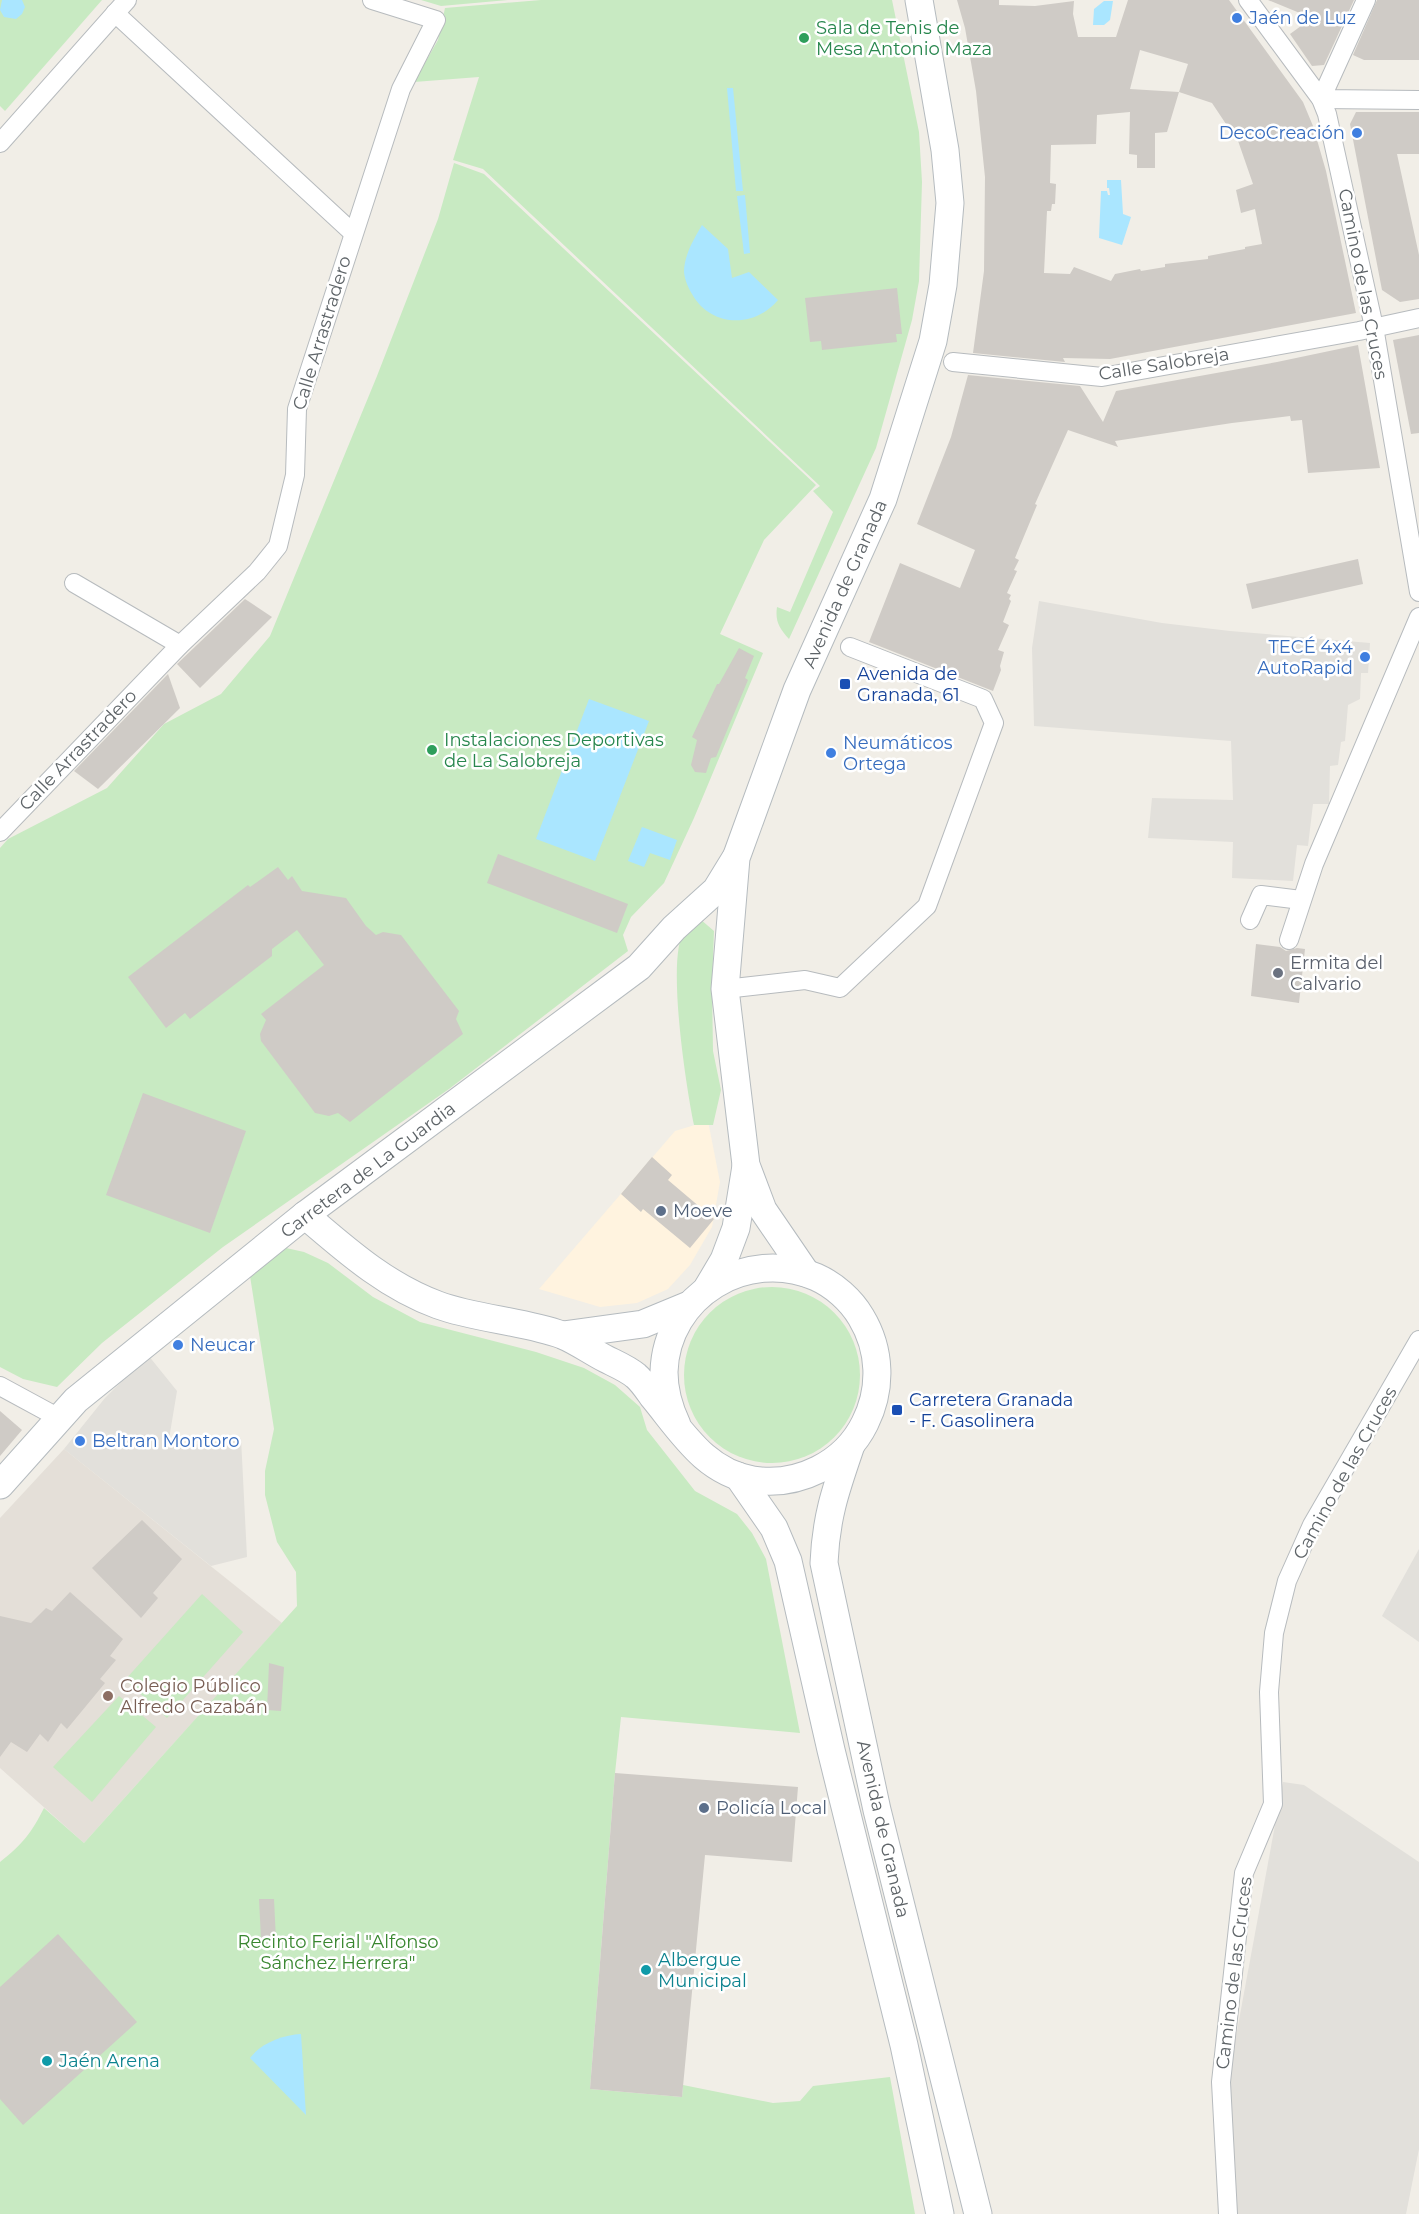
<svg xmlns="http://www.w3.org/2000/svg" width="1419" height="2214" font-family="Montserrat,sans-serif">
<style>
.commercial{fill:#fff3df}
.industrial{fill:#e2e0db}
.education{fill:#e4dfd8}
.green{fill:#c8eac2}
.water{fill:#aae6ff}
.building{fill:#cfcbc6;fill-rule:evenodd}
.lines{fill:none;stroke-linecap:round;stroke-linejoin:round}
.street-casing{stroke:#b7bbbe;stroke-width:20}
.secondary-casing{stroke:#b5bbbf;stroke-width:29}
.street{stroke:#fff;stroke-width:18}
.secondary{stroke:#fff;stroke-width:27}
.shop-dot{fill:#3f7fe0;stroke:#fff;stroke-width:2}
.leisure-dot{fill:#2e9e5b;stroke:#fff;stroke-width:2}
.transit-dot{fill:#1a4fb4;stroke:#fff;stroke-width:2}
.worship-dot{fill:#6b7280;stroke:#fff;stroke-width:2}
.service-dot{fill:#5c6f8a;stroke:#fff;stroke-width:2}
.education-dot{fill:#8d6e63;stroke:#fff;stroke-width:2}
.culture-dot{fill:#0f9aa8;stroke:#fff;stroke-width:2}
.labels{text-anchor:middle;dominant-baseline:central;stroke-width:5;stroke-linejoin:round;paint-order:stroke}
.shop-label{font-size:18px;fill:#366cbe;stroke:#fff;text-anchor:start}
.leisure-label{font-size:18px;fill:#27864d;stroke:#fff;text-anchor:start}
.street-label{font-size:18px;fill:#5e6468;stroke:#fff}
.transit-label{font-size:18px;fill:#164399;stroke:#fff;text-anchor:start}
.worship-label{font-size:18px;fill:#5b616d;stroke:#fff;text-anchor:start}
.service-label{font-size:18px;fill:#4e5e75;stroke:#fff;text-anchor:start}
.education-label{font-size:18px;fill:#785e54;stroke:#fff;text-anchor:start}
.park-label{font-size:18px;fill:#38862f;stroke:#fff}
.culture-label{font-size:18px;fill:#0d838f;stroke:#fff;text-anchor:start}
</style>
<rect width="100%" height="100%" fill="#f1eee7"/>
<!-- commercial -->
<path class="commercial" d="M 708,1121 L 720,1182 L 712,1227 L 690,1265 L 668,1289 L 637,1303 L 600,1307 L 539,1289 L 675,1131 Z"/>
<!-- industrial -->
<g class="industrial">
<path d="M 1039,601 L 1162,623 L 1230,631 L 1370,643 L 1368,673 L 1361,673 L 1360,699 L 1348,705 L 1345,741 L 1341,742 L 1338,765 L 1330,766 L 1329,804 L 1313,804 L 1308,846 L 1297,845 L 1293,881 L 1232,878 L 1233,842 L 1148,838 L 1152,798 L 1233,800 L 1231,741 L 1034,726 L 1032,648 Z"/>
<path d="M 148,1355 L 177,1391 L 169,1439 L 186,1446 L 241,1438 L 247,1557 L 211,1566 L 64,1449 L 105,1398 Z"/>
<path d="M 1419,1549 L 1419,1642 L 1382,1616 Z"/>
<path d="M 1283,1782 L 1304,1785 L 1419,1862 L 1419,2149 L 1406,2214 L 1237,2214 L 1227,2085 Z"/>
</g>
<!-- education -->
<path class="education" d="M 64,1449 L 282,1623 L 84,1843 L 0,1768 L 0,1518 Z"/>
<!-- green -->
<g class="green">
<path d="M 0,0 L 102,0 L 5,111 L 0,106 Z"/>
<path d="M 421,0 L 508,0 L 441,6 Z"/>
<path d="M 541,0 L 892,0 L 919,132 L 922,182 L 919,281 L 912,320 L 876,448 L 789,639 C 779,628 775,621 777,607 L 790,612 L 833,512 L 813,491 L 820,486 L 483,169 L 453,160 L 479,77 L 414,82 L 438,40 L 445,8 Z"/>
<path d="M 454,163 L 484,174 L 816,485 L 764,540 L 720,634 L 763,653 L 694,818 L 664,883 L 631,917 L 623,935 L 628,951 L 449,1089 L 223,1247 L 102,1343 L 57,1387 L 23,1379 L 0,1367 L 0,848 L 8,839 L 107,788 L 164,724 L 221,694 L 270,636 L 377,376 L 438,219 Z"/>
<path d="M 700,919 L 714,931 L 712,987 L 713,1051 L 721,1090 L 713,1125 L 694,1125 C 687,1092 665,954 685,930 C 689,926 696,922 700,919 Z"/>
<path d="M 286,1248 L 304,1252 L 328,1263 L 373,1297 L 420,1322 L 536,1352 L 584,1368 L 615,1385 L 640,1407 L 647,1430 L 695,1491 L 737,1514 L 752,1533 L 766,1559 L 800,1733 L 621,1717 L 615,1773 L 590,2089 L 682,2097 L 683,2085 L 773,2103 L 800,2101 L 813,2086 L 890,2077 L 915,2214 L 0,2214 L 0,1862 C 22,1845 32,1832 44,1808 L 84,1843 L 297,1606 L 296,1572 L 277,1542 L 265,1495 L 265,1471 L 274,1429 L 250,1276 Z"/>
<circle cx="772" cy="1375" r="88"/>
<path d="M 202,1594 L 243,1632 L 167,1718 L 125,1680 Z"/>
<path d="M 119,1696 L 156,1727 L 92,1802 L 53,1767 Z"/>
</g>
<!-- water -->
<g class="water">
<path d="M 2,0 L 22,0 L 25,7 L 22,14 L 16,19 L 4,17 L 0,10 Z"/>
<path d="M 1104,1 L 1113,1 L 1110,20 L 1104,25 L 1093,25 L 1094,9 Z"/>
<path d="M 727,88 L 733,88 L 743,191 L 736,191 Z"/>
<path d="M 1107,180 L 1121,180 L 1123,214 L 1131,217 L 1122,245 L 1099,238 L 1101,191 L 1107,191 L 1108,195 L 1110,195 L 1109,188 L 1107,188 Z"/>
<path d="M 745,195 L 750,253 L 744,254 L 737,196 Z"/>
<path d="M 702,225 L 728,249 L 732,278 L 749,272 L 778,300 C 755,328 711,328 692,294 C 688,287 685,281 684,272 C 684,255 694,239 702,225 Z"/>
<path d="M 589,699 L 649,721 L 595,861 L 536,839 Z"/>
<path d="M 642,827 L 677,840 L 670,860 L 650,853 L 644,867 L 628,861 Z"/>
<path d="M 301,2034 L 306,2115 L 250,2058 C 261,2043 283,2035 301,2034 Z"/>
</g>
<!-- building -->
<g class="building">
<path d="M 957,0 L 999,0 L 999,5 L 1035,6 L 1074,1 L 1073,14 L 1078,37 L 1116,37 L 1128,0 L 1229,0 L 1303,102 L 1313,126 L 1326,171 L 1356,313 L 1110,359 L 1063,358 L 1065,362 L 973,353 L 984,271 L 985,177 L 976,91 L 965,28 ZM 1140,50 L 1188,64 L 1179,92 L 1212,103 L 1234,136 L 1236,135 L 1253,184 L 1236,190 L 1241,213 L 1255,209 L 1262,244 L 1245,247 L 1245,249 L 1208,256 L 1208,259 L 1165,264 L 1165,267 L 1141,271 L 1140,269 L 1115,274 L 1111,281 L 1074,267 L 1070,274 L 1044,273 L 1047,211 L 1051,211 L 1052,204 L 1055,204 L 1056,184 L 1050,183 L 1051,145 L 1096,144 L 1097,115 L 1130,112 L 1129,154 L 1137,155 L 1137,168 L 1155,168 L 1155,133 L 1167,132 L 1179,92 L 1130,89 Z"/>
<path d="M 1268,0 L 1354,0 L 1324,65 L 1312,66 L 1290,34 L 1312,18 Z"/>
<path d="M 1377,0 L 1419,0 L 1419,60 L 1364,60 L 1353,55 Z"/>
<path d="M 1356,112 L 1419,112 L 1419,154 L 1397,154 L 1419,255 L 1419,299 L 1400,302 L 1382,290 L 1350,124 Z"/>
<path d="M 897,288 L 902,334 L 896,334 L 897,342 L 822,350 L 821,341 L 810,342 L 805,298 Z"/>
<path d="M 1419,335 L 1419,433 L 1411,434 L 1393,340 Z"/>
<path d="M 1358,345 L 1380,468 L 1308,473 L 1302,420 L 1291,421 L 1290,416 L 1232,423 L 1115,441 L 1118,447 L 1068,430 L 1035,504 L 1037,505 L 1015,558 L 1019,560 L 1014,570 L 1017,571 L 1007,593 L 1011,595 L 1009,599 L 1011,601 L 1003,622 L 1009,625 L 998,650 L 1004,652 L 1000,666 L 1001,670 L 993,691 L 869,642 L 900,563 L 960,588 L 975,550 L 917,524 L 951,437 L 968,375 L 1080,386 L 1103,422 L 1116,391 L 1277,362 Z"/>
<path d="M 1358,559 L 1363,584 L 1252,609 L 1246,584 Z"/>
<path d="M 245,599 L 272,617 L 200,688 L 177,664 Z"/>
<path d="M 739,648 L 754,656 L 745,678 L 748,680 L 716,757 L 711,758 L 706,773 L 695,772 L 691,765 L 697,740 L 692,737 L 717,684 L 719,684 Z"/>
<path d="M 168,674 L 180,708 L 98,789 L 74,771 Z"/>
<path d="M 498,854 L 628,904 L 617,933 L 487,883 Z"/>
<path d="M 278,867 L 288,880 L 292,876 L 302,891 L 346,898 L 366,926 L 376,935 L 383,932 L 401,935 L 459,1011 L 456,1019 L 463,1034 L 350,1122 L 338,1113 L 329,1116 L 315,1113 L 261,1041 L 260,1034 L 266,1020 L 261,1014 L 324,965 L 297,930 L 272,949 L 272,956 L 190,1019 L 185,1013 L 166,1028 L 128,977 L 248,885 L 250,887 Z"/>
<path d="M 1256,944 L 1280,947 L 1286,951 L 1297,948 L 1305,949 L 1299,1003 L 1251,996 Z"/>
<path d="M 143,1093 L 246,1131 L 210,1233 L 106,1195 Z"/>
<path d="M 652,1157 L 672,1175 L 668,1180 L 714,1219 L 690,1248 L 643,1209 L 641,1212 L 621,1194 Z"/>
<path d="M 0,1411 L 22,1430 L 0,1456 Z"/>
<path d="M 142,1520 L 182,1559 L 153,1593 L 158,1598 L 141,1618 L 92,1568 Z"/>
<path d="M 70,1592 L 123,1639 L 110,1656 L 116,1660 L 100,1679 L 105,1683 L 67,1729 L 61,1723 L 48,1742 L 40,1734 L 27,1752 L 11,1742 L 0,1757 L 0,1616 L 31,1623 L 46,1608 L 52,1611 Z"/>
<path d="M 269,1663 L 284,1667 L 281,1711 L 267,1710 Z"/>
<path d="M 615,1773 L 798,1787 L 792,1862 L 705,1855 L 682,2097 L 590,2089 Z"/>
<path d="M 259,1899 L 274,1899 L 276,1940 L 261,1939 Z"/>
<path d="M 58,1934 L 137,2022 L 23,2125 L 0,2099 L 0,1987 Z"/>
</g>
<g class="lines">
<!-- street casing -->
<g class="street-casing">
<g id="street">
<path d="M 1248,0 L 1321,99 L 1327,114 L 1374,327 L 1419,592"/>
<path d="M 1366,0 L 1321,99 L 1419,100"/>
<path d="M 115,13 L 353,233"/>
<path d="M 0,143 L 127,0"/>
<path d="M 953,362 L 1102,377 L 1359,331 L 1419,318"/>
<path d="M 74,583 L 180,645"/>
<path d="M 0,832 L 180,645 L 257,572 L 278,546 L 295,475 L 297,409 L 401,89 L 436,20 L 372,0"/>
<path d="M 1250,920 L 1261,895 L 1301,900"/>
<path d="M 1289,940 L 1314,864 L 1419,617"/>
<path d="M 725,989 L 805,980 L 840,988 L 927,906 L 994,723 L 983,699 L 850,647"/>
<path d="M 0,1386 L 59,1418"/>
<path d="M 1228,2214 L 1221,2082 L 1244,1873 L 1273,1804 L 1269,1692 L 1274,1633 L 1287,1581 L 1312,1525 L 1419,1340"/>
</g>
</g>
<!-- secondary casing -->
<g class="secondary-casing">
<g id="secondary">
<path d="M 305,1215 C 346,1250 386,1286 438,1305 C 476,1319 524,1321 562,1335 C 577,1341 592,1352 606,1359 C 616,1364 628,1369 636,1376 C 642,1381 648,1390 653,1397 C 682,1432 705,1472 753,1480 C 798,1487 845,1464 865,1423 C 882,1389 881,1350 861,1317 C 851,1300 834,1285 816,1277 C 747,1247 666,1295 664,1372 C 664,1391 669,1408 677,1425"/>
<path d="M 806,1273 L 763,1210 L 746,1165 L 725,989 L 736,858 L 797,690 L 883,499 L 933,341 L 943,285 L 950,203 L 945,150 L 919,0"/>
<path d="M 708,1287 L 724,1260 L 736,1228 L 746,1166"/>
<path d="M 563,1335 L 643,1324 L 689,1305"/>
<path d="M 851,1445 C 836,1489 826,1516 824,1563 L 877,1810 L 978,2214"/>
<path d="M 738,1476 L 774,1528 L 788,1561 L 831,1750 L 904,2045 L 940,2214"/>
<path d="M 0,1485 L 76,1400 L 305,1215 L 639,967 L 674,928 L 716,890 L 735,859"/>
</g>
</g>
<!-- street -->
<use href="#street" class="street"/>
<!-- secondary -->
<use href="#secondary" class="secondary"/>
</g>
<!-- markers -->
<g class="shop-dot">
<circle cx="1237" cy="18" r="6"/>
<circle cx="1357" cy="133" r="6"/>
<circle cx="1365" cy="657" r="6"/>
<circle cx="831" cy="753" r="6"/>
<circle cx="178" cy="1345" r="6"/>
<circle cx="80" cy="1441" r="6"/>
</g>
<g class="leisure-dot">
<circle cx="804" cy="38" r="6"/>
<circle cx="432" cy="750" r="6"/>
</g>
<g class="transit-dot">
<rect x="839" y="678" width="12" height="12" rx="3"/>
<rect x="891" y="1404" width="12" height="12" rx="3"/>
</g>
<circle class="worship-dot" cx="1278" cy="973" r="6"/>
<g class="service-dot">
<circle cx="661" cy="1211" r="6"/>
<circle cx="704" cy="1808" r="6"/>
</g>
<circle class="education-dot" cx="108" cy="1696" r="6"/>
<g class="culture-dot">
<circle cx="646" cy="1970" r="6"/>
<circle cx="47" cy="2061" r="6"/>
</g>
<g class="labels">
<!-- shop labels -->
<g class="shop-label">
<text x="1249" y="18">Jaén de Luz</text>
<text x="1345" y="133" text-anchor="end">DecoCreación</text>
<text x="1353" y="647" text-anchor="end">TECÉ 4x4<tspan x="1353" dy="21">AutoRapid</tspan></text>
<text x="843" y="743">Neumáticos<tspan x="843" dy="21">Ortega</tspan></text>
<text x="190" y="1345">Neucar</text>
<text x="92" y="1441">Beltran Montoro</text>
</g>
<!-- leisure labels -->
<g class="leisure-label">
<text x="816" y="28">Sala de Tenis de<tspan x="816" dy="21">Mesa Antonio Maza</tspan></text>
<text x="444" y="740">Instalaciones Deportivas<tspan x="444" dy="21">de La Salobreja</tspan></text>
</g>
<!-- street labels -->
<g class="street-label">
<text transform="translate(1363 284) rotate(79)">Camino de las Cruces</text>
<text transform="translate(322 333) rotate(-73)">Calle Arrastradero</text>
<text transform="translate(1164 364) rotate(-9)">Calle Salobreja</text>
<text transform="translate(845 584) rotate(-66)">Avenida de Granada</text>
<text transform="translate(78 750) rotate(-46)">Calle Arrastradero</text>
<text transform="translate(368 1170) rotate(-37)">Carretera de La Guardia</text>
<text transform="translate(1345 1473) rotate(-61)">Camino de las Cruces</text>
<text transform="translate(883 1829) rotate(77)">Avenida de Granada</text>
<text transform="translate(1234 1973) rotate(-83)">Camino de las Cruces</text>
</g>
<!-- transit labels -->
<g class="transit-label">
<text x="857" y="674">Avenida de<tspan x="857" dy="21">Granada, 61</tspan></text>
<text x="909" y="1400">Carretera Granada<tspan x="909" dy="21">- F. Gasolinera</tspan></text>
</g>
<!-- worship labels -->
<g class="worship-label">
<text x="1290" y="963">Ermita del<tspan x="1290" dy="21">Calvario</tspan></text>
</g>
<!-- service labels -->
<g class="service-label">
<text x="673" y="1211">Moeve</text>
<text x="716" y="1808">Policía Local</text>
</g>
<!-- education labels -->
<g class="education-label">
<text x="120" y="1686">Colegio Público<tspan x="120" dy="21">Alfredo Cazabán</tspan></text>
</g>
<!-- park labels -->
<g class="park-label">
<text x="338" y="1942">Recinto Ferial "Alfonso<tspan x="338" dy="21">Sánchez Herrera"</tspan></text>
</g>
<!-- culture labels -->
<g class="culture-label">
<text x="658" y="1960">Albergue<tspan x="658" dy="21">Municipal</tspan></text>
<text x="59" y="2061">Jaén Arena</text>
</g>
</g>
</svg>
